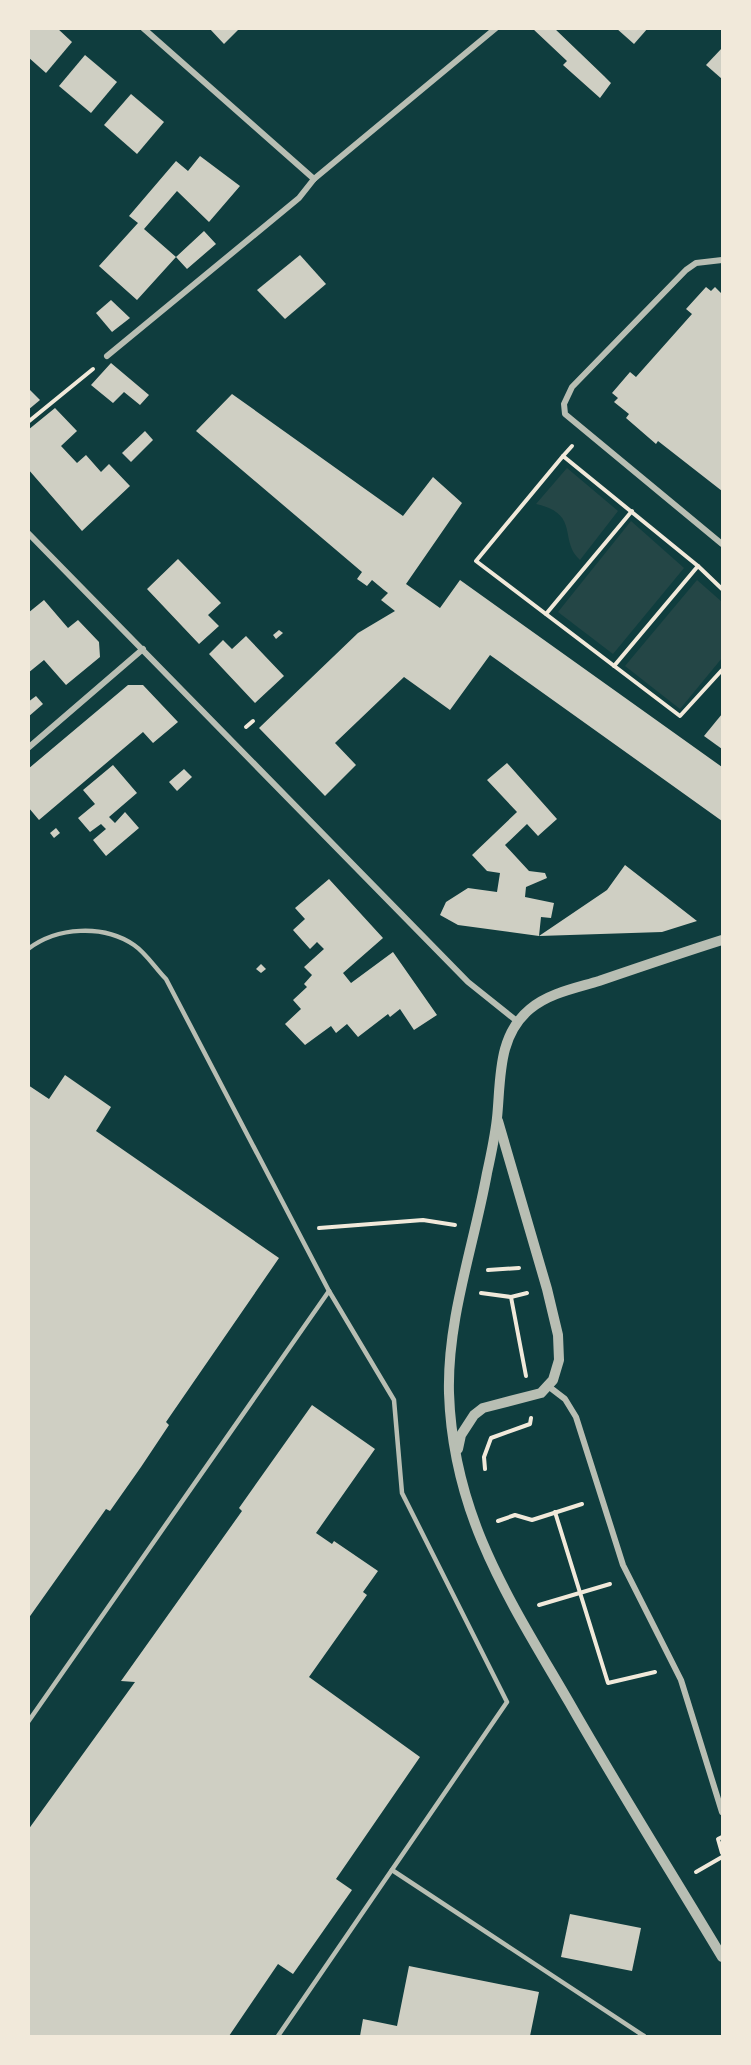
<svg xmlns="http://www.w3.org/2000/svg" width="751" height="2065" font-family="Montserrat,sans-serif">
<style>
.green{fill:#244646}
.building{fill:#cfcfc3}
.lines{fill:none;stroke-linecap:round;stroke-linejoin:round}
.path{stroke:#f1e9da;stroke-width:4}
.service{stroke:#b8beb3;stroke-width:4.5}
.minor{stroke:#b8beb3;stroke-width:6}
.tertiary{stroke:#b8beb3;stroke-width:10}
</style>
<rect width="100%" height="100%" fill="#0f3d3e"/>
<!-- green -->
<g class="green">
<path d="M 567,468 L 618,511 L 580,560 C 558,540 581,514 536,504 Z"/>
<path d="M 631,521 L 684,568 L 613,654 L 558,612 Z"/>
<path d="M 697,580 L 722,602 L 722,658 L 680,709 L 625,666 Z"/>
</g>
<!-- building -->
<g class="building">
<path d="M 28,28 L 57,28 L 72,42 L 46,73 L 28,57 Z"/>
<path d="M 209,28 L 240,28 L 224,44 Z"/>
<path d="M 532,28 L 554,28 L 604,76 L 611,83 L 600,98 L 563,65 L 567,61 Z"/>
<path d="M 616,28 L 648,28 L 634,44 Z"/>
<path d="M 722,48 L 722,79 L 706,65 Z"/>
<path d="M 85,55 L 117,82 L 91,113 L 59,86 Z"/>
<path d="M 131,94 L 164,122 L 137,154 L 104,125 Z"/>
<path d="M 200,156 L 240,186 L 209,222 L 177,191 L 144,229 L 176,257 L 204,231 L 216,244 L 187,269 L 176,257 L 137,300 L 99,266 L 138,223 L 129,216 L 176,161 L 188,171 Z"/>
<path d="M 300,255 L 326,284 L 285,319 L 257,290 Z"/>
<path d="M 706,287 L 711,291 L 715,287 L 722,294 L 722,491 L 658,441 L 656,444 L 626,418 L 629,414 L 614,402 L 618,398 L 612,393 L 630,372 L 636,377 L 692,314 L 686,309 Z"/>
<path d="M 111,300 L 130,318 L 112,332 L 96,313 Z"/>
<path d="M 111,363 L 149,395 L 140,405 L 124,392 L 113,403 L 91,385 Z"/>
<path d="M 28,388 L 40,400 L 28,410 Z"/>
<path d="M 232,394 L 403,516 L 433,477 L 462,503 L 406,584 L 440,608 L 460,580 L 722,767 L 722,821 L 490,655 L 450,710 L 404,677 L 335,743 L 356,765 L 325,796 L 259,728 L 358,633 L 395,611 L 381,600 L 388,593 L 384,590 L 372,580 L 367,586 L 357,579 L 362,572 L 196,431 Z"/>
<path d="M 55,408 L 77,431 L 61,446 L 77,463 L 86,455 L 101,472 L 109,464 L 130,486 L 82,531 L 28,469 L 28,430 Z"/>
<path d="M 145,431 L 153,440 L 131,462 L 122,453 Z"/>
<path d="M 178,559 L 221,603 L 208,615 L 219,626 L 199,644 L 147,589 Z"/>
<path d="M 44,600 L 68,628 L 78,620 L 99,642 L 100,657 L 66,685 L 44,660 L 28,673 L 28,613 Z"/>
<path d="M 279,630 L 283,633 L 276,639 L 273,635 Z"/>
<path d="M 246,636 L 284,676 L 255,703 L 209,654 L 223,640 L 232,649 Z"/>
<path d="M 128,685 L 143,685 L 178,722 L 153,743 L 143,732 L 39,820 L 28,807 L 28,769 Z"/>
<path d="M 36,696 L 43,704 L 28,717 L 28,702 Z"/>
<path d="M 722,714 L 722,749 L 704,736 Z"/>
<path d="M 507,763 L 557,819 L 538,836 L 527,824 L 505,845 L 529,871 L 545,873 L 547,878 L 526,887 L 525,897 L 554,903 L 551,918 L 541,917 L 539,936 L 458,925 L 440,915 L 446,902 L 468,888 L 497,892 L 500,873 L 487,871 L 472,855 L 517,812 L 487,780 Z"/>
<path d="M 113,765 L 137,793 L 109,817 L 115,823 L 125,812 L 139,828 L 106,856 L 93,840 L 106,829 L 101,824 L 90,832 L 78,818 L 95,804 L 83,790 Z"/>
<path d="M 184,769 L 192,777 L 177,791 L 169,782 Z"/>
<path d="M 56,828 L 60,833 L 54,838 L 50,833 Z"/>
<path d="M 625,865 L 697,921 L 662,932 L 539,936 L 607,890 Z"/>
<path d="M 329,879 L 383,938 L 343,973 L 351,983 L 393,952 L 437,1015 L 414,1030 L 400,1009 L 390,1017 L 388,1014 L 358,1037 L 347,1024 L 336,1033 L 331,1026 L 305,1045 L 285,1024 L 301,1009 L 293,1000 L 307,987 L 304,984 L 312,975 L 304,967 L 324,949 L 317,942 L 310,949 L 293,930 L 305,919 L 295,908 Z"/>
<path d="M 261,964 L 266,969 L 261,973 L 256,969 Z"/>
<path d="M 65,1075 L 111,1107 L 96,1131 L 279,1258 L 166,1422 L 169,1425 L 141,1467 L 110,1511 L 106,1509 L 28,1619 L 28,1085 L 49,1099 Z"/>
<path d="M 312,1405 L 375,1449 L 316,1533 L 332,1544 L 334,1541 L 378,1571 L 363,1592 L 367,1595 L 309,1677 L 420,1757 L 336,1879 L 352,1890 L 293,1974 L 278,1964 L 229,2036 L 28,2036 L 28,1830 L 135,1682 L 121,1681 L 242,1511 L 239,1508 Z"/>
<path d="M 570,1914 L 641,1928 L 632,1971 L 561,1957 Z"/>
<path d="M 409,1966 L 539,1992 L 530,2036 L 360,2036 L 363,2019 L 397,2026 Z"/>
</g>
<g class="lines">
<!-- path -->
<g class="path">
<path d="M 28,422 L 93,369"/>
<path d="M 563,456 L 572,446"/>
<path d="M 722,589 L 698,566 L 563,456 L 476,561 L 680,716 L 722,670"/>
<path d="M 546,614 L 632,511"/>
<path d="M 614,666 L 698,566"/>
<path d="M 246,727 L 253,721"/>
<path d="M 319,1228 L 423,1220 L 455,1225"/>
<path d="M 488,1270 L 519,1268"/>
<path d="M 481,1293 L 511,1297 L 527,1293"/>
<path d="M 511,1297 L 526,1376"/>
<path d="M 485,1469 L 484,1457 L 491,1438 L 530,1424 L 531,1418"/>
<path d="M 555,1512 L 608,1683 L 655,1672"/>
<path d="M 498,1521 L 515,1515 L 532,1520 L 582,1504"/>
<path d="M 539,1605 L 610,1584"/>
<path d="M 722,1837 L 718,1839 L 722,1853"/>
<path d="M 696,1872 L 722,1857"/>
</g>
<!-- service -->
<g class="service">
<path d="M 28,949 C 57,927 103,924 134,945 C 146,953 156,969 166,979 L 329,1291 L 394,1400 L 402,1493 L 507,1702 L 278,2036"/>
<path d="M 28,1722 L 329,1291"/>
<path d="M 392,1870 L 644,2036"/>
</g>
<!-- minor -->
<g class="minor">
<path d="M 143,28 L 314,179"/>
<path d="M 722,260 L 696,263 L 686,270 L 572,387 L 564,404 L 565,414 L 722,544"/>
<path d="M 107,356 L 299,198 L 314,179 L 496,28"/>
<path d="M 28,533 L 468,982 L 518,1022"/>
<path d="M 28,748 L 143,649"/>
<path d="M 548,1386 L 565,1399 L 576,1417 L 623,1565 L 681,1680 L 722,1812"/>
</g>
<!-- tertiary -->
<g class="tertiary">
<path d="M 722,940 C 681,953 640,967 599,981 C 576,988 549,993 530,1009 C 497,1036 501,1080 497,1118 C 495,1136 491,1155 487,1173 C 474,1245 447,1319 449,1393 C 453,1516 509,1599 569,1702 C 618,1788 671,1872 722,1957"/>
<path d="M 458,1449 L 461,1435 L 474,1415 L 483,1408 L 541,1393 L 553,1380 L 559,1360 L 558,1335 L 547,1289 L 498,1121"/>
</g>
</g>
<!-- border -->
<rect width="751" height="2065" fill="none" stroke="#f1e9da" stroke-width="60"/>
</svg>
